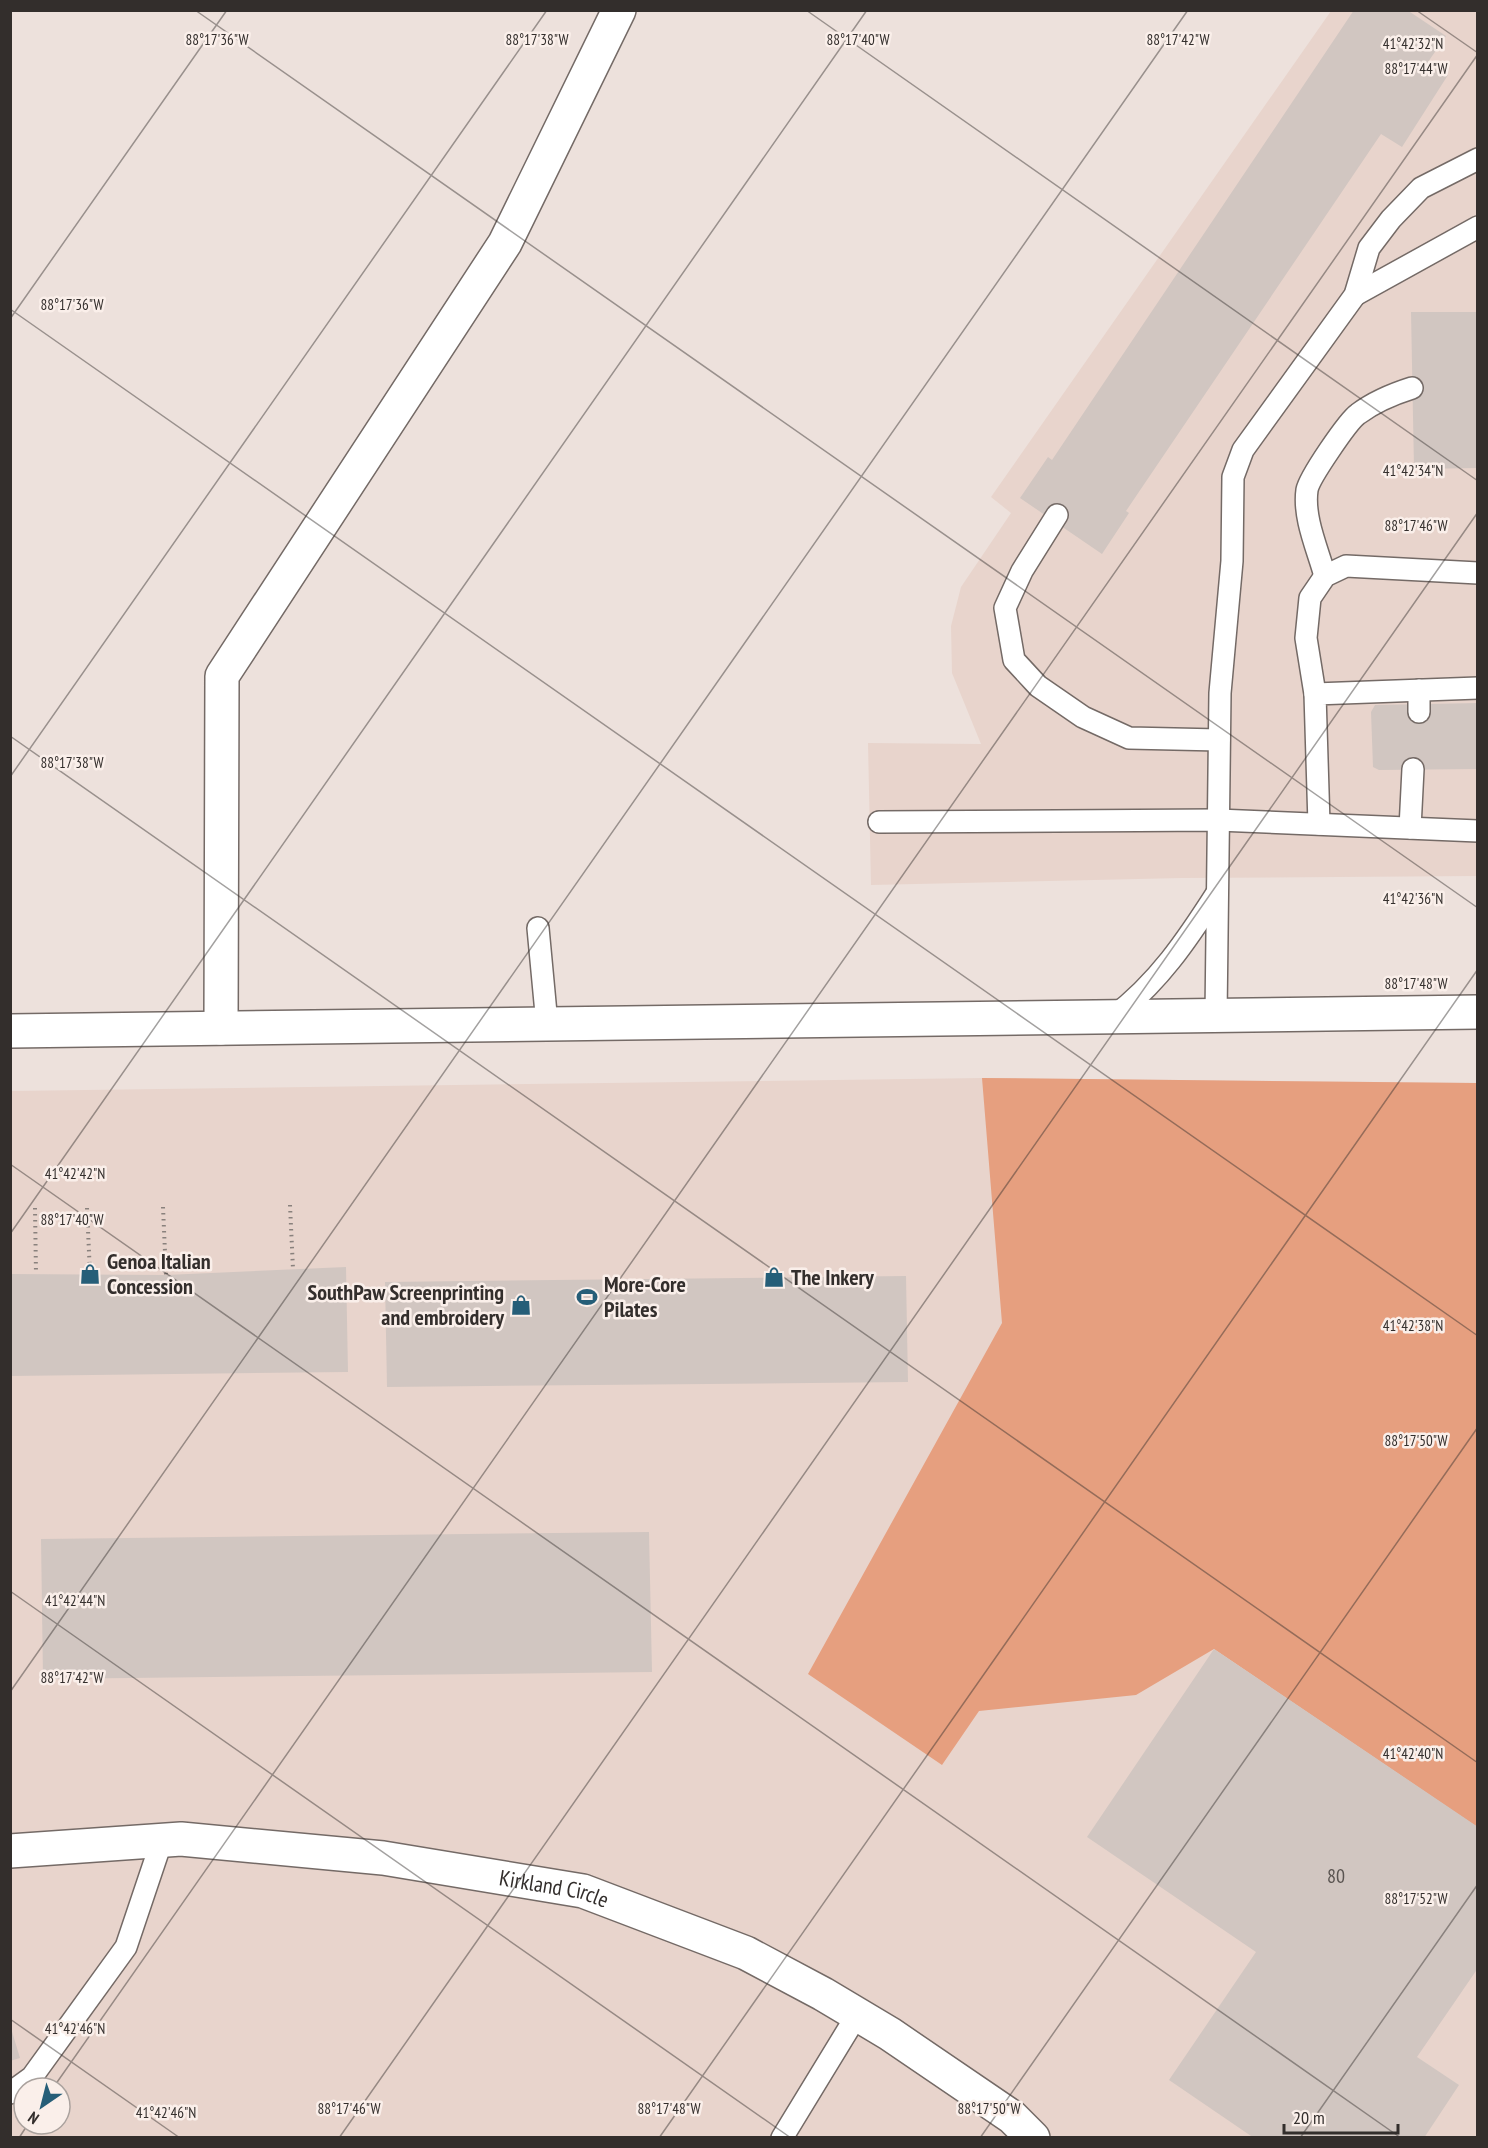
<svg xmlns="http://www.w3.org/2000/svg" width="1488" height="2148" font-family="'PT Sans Narrow',sans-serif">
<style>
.built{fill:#e8d4cc;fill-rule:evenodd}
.green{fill:#e69f7f}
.building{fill:#d1c6c1}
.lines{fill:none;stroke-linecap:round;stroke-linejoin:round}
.service-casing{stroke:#746a66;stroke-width:24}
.minor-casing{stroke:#746a66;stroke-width:36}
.primary-casing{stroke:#746a66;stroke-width:36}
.path{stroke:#89817d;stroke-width:4;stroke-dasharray:1.5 4.5;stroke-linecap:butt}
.service{stroke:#fff;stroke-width:21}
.minor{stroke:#fff;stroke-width:33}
.primary{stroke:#fff;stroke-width:33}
.ticks{fill:none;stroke:#332e2c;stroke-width:1.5;stroke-opacity:0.45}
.labels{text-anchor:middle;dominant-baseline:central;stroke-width:5;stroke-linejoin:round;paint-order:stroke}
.number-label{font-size:20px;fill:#5a5451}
.poi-label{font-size:22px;font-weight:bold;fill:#332e2c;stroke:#faefea;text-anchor:start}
.street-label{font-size:22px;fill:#332e2c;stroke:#faefea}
.ticks-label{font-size:15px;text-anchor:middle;fill:#332e2c;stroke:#faefea;stroke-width:5;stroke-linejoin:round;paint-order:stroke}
</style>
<rect width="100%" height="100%" fill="#ede1dc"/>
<!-- built -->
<g class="built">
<path d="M 1331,11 L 1477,11 L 1477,876 L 1182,878 L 871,885 L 868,743 L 981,744 L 952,673 L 951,626 L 961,587 L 1011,513 L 991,497 Z"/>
<path d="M 982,1078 L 1477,1083 L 1477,2137 L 11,2137 L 10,1091 ZM 24,2088 L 60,2088 L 60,2124 L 24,2124 Z"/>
</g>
<!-- green -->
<path class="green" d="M 982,1078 L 1477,1083 L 1477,1827 L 1214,1649 L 1136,1695 L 979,1711 L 942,1765 L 808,1674 L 1002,1323 Z"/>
<!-- building -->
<g class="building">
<path d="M 1354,10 L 1407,10 L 1446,36 L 1428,62 L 1448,75 L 1402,147 L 1381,134 L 1126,511 L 1129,513 L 1102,554 L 1020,498 L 1048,457 L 1052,460 Z"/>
<path d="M 1411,312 L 1478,312 L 1478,468 L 1414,469 Z"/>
<path d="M 1478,703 L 1478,769 L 1379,770 L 1373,767 L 1371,712 L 1375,705 Z"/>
<path d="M 346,1267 L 348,1372 L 10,1376 L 10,1274 L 166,1275 Z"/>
<path d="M 906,1276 L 908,1382 L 387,1387 L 385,1282 Z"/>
<path d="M 649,1532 L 652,1672 L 43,1679 L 41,1539 Z"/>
<path d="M 1214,1649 L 1478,1827 L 1478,1968 L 1417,2057 L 1459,2085 L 1424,2138 L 1254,2138 L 1169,2080 L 1256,1952 L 1087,1837 Z"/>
<path d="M 10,2025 L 20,2058 L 10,2061 Z"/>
</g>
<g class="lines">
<!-- service casing -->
<g class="service-casing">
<g id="service">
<path d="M 1355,295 L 1478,227"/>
<path d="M 1057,515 L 1022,571 L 1005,608 L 1014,660 L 1038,686 L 1083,717 L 1129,738 L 1219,740"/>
<path d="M 1325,576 C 1318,550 1303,518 1307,490 C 1309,478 1348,421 1358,414 C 1374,402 1393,394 1412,388"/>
<path d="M 1315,694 L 1306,638 L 1310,598 L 1325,576 L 1346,566 L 1478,573"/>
<path d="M 1419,712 L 1419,690"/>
<path d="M 879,822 L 1218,820 L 1478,831"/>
<path d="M 1319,824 L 1315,694 L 1478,688"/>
<path d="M 1410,828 L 1413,769"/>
<path d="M 538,928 L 547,1024"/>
<path d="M 1216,1016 L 1220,693 L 1232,561 L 1233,477 L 1243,450 L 1355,295 L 1369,248 L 1391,219 L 1421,188 L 1478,159"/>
<path d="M 1113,1017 C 1158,983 1187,940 1217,893"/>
<path d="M 10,2093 L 32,2077 L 126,1947 L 162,1840"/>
<path d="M 782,2138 L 857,2015"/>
</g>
</g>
<!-- minor casing -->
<g class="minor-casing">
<g id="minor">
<path d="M 221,1028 L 222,676 L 505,243 L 619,10"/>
<path id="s1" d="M 10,1851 L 181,1839 L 383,1858 L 583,1891 L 746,1953 L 823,1994 L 890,2034 L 1012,2117 L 1033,2138"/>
</g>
</g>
<!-- primary casing -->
<g class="primary-casing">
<path id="primary" d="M 10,1031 L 1478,1012"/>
</g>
<!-- path -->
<g class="path">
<path d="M 290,1205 L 293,1269"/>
<path d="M 163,1207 L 166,1275"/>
<path d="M 35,1208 L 36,1274"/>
<path d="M 87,1208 L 90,1274"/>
</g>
<!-- service -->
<use href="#service" class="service"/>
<!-- minor -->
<use href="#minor" class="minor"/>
<!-- primary -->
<use href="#primary" class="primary"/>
</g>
<!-- ticks -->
<path class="ticks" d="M 195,10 L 1478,908M 806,10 L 1478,481M 1416,10 L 1478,53M 10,309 L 1478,1336M 10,319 L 227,10M 10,736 L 1478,1763M 10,777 L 547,10M 10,1164 L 1401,2138M 10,1234 L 867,10M 10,1591 L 791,2138M 10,1692 L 1188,10M 10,2019 L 180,2138M 53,2088 L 1478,54M 19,2138 L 28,2124M 339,2138 L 1478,512M 659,2138 L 1478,969M 980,2138 L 1478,1427M 1300,2138 L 1478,1884"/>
<!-- icons -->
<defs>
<g id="shop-bare" transform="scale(1.62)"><path d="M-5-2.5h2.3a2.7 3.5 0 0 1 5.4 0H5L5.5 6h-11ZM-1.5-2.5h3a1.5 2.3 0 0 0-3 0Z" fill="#265e78" stroke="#faefea" stroke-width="2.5" paint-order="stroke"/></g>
<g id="stadium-bare" transform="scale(1.62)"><path d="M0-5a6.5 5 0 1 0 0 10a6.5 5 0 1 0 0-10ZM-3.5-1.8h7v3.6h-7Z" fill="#265e78" stroke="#faefea" stroke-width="2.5" paint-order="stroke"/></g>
</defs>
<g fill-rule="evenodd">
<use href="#shop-bare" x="90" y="1274"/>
<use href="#shop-bare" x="774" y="1277"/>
<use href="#stadium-bare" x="587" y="1297"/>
<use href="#shop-bare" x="521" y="1305"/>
</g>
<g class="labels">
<!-- number labels -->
<g class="number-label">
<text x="1336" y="1876">80</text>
</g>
<!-- poi labels -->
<g class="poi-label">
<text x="107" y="1261">Genoa Italian<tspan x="107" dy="25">Concession</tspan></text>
<text x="791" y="1277">The Inkery</text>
<text x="604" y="1284">More-Core<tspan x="604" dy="25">Pilates</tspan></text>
<text x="504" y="1292" text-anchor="end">SouthPaw Screenprinting<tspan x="504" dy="25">and embroidery</tspan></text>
</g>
<!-- street labels -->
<g class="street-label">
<text stroke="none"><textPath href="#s1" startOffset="548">Kirkland Circle</textPath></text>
</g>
</g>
<g class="ticks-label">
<text x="217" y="45">88°17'36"W</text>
<text x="537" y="45">88°17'38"W</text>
<text x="858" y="45">88°17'40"W</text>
<text x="1178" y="45">88°17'42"W</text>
<text x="1413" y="49">41°42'32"N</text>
<text x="1416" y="74">88°17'44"W</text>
<text x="72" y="310">88°17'36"W</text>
<text x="1413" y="476">41°42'34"N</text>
<text x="1416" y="531">88°17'46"W</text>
<text x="72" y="768">88°17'38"W</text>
<text x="1413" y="904">41°42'36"N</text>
<text x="1416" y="989">88°17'48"W</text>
<text x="75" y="1179">41°42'42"N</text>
<text x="72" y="1225">88°17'40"W</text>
<text x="1413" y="1331">41°42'38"N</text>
<text x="1416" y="1446">88°17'50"W</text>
<text x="75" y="1606">41°42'44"N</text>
<text x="72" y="1683">88°17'42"W</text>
<text x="1413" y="1759">41°42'40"N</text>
<text x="1416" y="1904">88°17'52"W</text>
<text x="75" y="2034">41°42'46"N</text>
<text x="349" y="2114">88°17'46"W</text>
<text x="669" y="2114">88°17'48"W</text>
<text x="989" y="2114">88°17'50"W</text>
<text x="166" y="2118">41°42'46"N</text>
</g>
<!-- border -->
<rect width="1488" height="2148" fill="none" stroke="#332e2c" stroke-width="24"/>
<!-- north arrow -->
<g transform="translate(42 2106) rotate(215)"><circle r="28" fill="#faefea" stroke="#aaa29e" stroke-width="1.5"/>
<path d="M0-4.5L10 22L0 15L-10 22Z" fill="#265e78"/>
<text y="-9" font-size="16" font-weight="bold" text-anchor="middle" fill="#332e2c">N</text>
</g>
<!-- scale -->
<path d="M1284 2124v9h114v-9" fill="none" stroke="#332e2c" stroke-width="3"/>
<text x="1293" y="2124" font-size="18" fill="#332e2c" stroke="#faefea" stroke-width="4.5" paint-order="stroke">20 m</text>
</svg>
